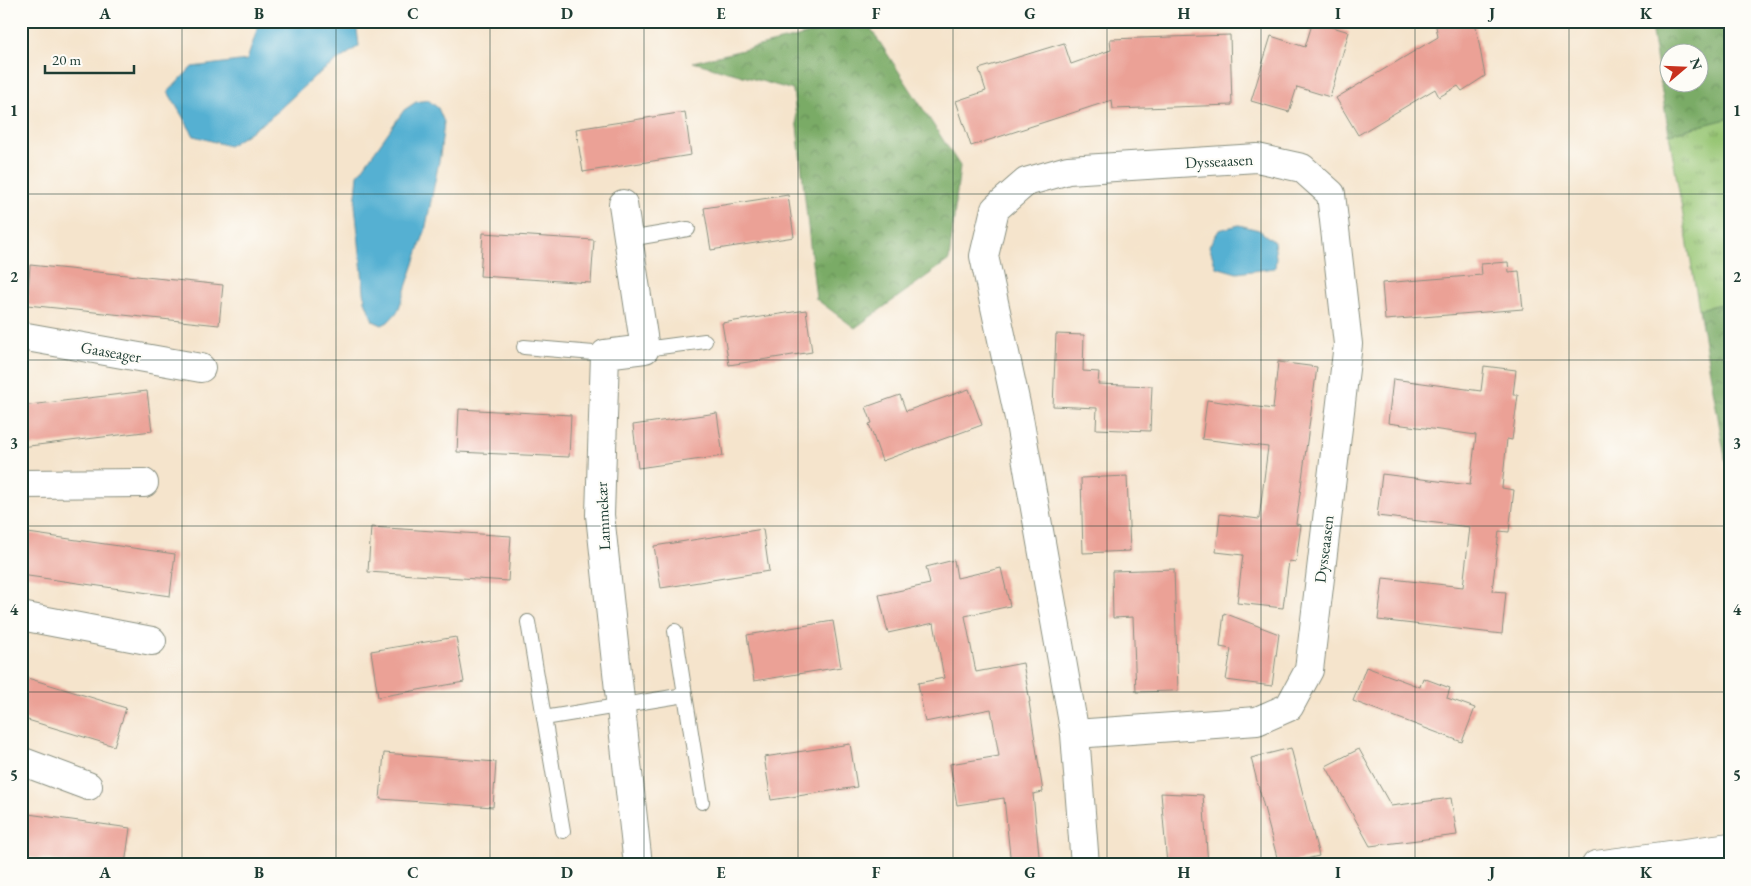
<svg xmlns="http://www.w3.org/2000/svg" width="1751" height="886" font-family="'EB Garamond',serif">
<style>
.grass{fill:url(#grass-tufts);stroke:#5c8254}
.forest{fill:url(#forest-crowns);stroke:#4c744d;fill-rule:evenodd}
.water{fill:#55b0d2;stroke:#3a7683}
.building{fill:#eba196}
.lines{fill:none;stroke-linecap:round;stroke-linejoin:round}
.lane-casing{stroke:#8a9080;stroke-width:16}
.street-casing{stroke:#8a9080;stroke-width:30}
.lane{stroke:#fff;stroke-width:14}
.street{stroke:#fff;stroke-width:28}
.grid{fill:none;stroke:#1f3d34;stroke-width:1;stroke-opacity:0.55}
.labels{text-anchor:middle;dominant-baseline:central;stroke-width:4;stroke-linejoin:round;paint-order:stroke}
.street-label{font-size:16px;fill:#1f3d34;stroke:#fdfcf7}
.neatline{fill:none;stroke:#1f3d34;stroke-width:2}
.grid-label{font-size:16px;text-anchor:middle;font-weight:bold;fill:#1f3d34}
</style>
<defs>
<pattern id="grass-tufts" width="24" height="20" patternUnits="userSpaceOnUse" patternTransform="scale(1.25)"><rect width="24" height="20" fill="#98c674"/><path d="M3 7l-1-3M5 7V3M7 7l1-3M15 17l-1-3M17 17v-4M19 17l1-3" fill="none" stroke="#7ba260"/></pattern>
<pattern id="forest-crowns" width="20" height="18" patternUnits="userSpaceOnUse" patternTransform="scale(1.25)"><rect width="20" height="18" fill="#7aab66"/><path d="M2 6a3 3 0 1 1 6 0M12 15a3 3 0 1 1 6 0" fill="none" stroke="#638c55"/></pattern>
</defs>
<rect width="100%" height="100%" fill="#fdfcf7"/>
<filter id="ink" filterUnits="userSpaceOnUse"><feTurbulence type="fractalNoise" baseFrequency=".02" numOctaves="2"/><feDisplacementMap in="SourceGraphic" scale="10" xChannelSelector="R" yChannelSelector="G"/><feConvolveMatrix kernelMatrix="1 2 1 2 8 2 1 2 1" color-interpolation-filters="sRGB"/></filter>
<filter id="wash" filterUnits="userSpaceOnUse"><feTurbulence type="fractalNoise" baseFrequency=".0096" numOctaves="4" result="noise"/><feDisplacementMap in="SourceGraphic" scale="20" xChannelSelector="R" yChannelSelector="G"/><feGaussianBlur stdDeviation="1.12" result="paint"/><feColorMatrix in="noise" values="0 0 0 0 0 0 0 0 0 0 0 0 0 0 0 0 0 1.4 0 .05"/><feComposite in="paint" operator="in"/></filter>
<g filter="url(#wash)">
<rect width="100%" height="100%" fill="#f5e4cc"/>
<!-- grass -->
<path class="grass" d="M 1730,118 L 1730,302 L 1699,309 L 1669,134 Z"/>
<!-- forest -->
<g class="forest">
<path d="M 863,21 L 866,21 L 960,166 L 949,260 L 855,328 L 816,299 L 793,90 L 693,62 Z"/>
<path d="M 1650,21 L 1730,21 L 1730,118 L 1669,134 ZM 1668,52 L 1698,52 L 1698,82 L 1668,82 Z"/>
<path d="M 1730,302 L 1730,486 L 1699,309 Z"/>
</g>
<!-- water -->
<g class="water">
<path d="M 260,21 L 356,21 L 359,46 L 315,76 L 269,119 L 229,146 L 194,136 L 168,92 L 192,67 L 247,60 Z"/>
<path d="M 428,100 L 438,108 L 444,122 L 440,156 L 425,231 L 398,311 L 388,322 L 382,325 L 373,321 L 365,301 L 355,205 L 358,175 L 404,110 L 416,102 Z"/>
<path d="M 1239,225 L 1259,230 L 1274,242 L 1276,257 L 1275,268 L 1237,273 L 1216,267 L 1209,246 L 1219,230 Z"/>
</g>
<g id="blocks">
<!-- building -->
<g class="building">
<path d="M 1313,21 L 1349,32 L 1330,97 L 1297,87 L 1289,112 L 1251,101 L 1271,36 L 1305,47 Z"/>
<path d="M 1435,21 L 1475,21 L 1485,76 L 1462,91 L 1458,86 L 1439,97 L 1435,89 L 1358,135 L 1336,98 L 1438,37 Z"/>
<path d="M 1230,35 L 1232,105 L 1113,109 L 1112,100 L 971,146 L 956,101 L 986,91 L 979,69 L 1064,43 L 1071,64 L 1111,50 L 1110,39 Z"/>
<path d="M 685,112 L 691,155 L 583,172 L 576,129 Z"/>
<path d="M 788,195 L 794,237 L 711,250 L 704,208 Z"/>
<path d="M 483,233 L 594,240 L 591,283 L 480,276 Z"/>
<path d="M 1508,262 L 1509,272 L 1519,271 L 1523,309 L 1385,320 L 1382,283 L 1482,275 L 1481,264 Z"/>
<path d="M 30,265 L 223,285 L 219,325 L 27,305 Z"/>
<path d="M 806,310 L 812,352 L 729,365 L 722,323 Z"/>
<path d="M 1056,334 L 1084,335 L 1083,371 L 1099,372 L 1098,384 L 1152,386 L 1150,431 L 1096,429 L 1097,408 L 1053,406 Z"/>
<path d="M 1278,362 L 1317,367 L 1296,524 L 1301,525 L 1296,562 L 1289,561 L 1283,608 L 1237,603 L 1243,555 L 1216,552 L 1220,514 L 1259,519 L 1268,447 L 1202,439 L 1207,400 L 1273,409 Z"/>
<path d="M 1484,366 L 1516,370 L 1513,395 L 1518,395 L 1512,440 L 1507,439 L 1502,488 L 1514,490 L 1509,532 L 1499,531 L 1492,591 L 1506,592 L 1502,634 L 1378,620 L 1383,578 L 1463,587 L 1470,527 L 1377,516 L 1382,474 L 1470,485 L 1476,435 L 1388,423 L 1393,379 L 1481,391 Z"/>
<path d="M 969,389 L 982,425 L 882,461 L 869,424 L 872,423 L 866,407 L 900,395 L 906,411 Z"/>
<path d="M 147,391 L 152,431 L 21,447 L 21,406 Z"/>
<path d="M 459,409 L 571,415 L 569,457 L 457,452 Z"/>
<path d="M 717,413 L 723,456 L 638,468 L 633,425 Z"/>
<path d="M 1127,476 L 1130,551 L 1083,553 L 1081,478 Z"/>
<path d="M 371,527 L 511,536 L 508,581 L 368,572 Z"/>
<path d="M 763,529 L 769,571 L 661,588 L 654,546 Z"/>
<path d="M 21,532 L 175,554 L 170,596 L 21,575 Z"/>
<path d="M 954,560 L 957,578 L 1001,568 L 1010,606 L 965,616 L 976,672 L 1023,663 L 1030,702 L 1029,702 L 1043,792 L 1033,794 L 1040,865 L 1011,865 L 1004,798 L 957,805 L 950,764 L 999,756 L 991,709 L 925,722 L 918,683 L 944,678 L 934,623 L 888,633 L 879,595 L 930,584 L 926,567 Z"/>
<path d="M 1174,569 L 1178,691 L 1136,692 L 1133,617 L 1113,618 L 1112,571 Z"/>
<path d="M 1224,613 L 1279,634 L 1272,686 L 1226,680 L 1231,649 L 1220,647 Z"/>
<path d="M 833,621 L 841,667 L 754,681 L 747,635 Z"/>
<path d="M 456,637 L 464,682 L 378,697 L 371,651 Z"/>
<path d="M 1366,667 L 1420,687 L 1423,678 L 1450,688 L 1447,698 L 1475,708 L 1462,742 L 1353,701 Z"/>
<path d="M 21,676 L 126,708 L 114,746 L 21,718 Z"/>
<path d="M 850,744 L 857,787 L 771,800 L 764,757 Z"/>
<path d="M 1291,748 L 1319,856 L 1279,865 L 1251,758 Z"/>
<path d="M 1359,749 L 1391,806 L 1451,798 L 1457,835 L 1370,846 L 1326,766 Z"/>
<path d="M 384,753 L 496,762 L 493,807 L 380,799 Z"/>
<path d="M 1161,793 L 1203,795 L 1208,865 L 1167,865 Z"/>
<path d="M 21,813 L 130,828 L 125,865 L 85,865 L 21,856 Z"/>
</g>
</g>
</g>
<g filter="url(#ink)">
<use href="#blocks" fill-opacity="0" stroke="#8a9080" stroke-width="1"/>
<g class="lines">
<!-- lane casing -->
<g class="lane-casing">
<g id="lane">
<path d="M 629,239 L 688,229"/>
<path d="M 524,347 L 605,354"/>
<path d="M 645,349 L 705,341"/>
<path d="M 528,622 L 563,831"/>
<path d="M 675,631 L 702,802"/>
<path d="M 544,718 L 685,695"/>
</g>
</g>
<!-- street casing -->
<g class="street-casing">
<g id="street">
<path d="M 623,204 L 645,349 L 605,354 L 600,515 L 638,865"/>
<path d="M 21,336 L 201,368"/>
<path d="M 21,484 L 144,483"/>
<path d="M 21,616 L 152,641"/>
<path d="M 1075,734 L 1257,721 L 1289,707 L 1309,670 L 1348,344 L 1331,194 L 1302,168 L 1257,158 L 1068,170 L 1026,182 L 995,209 L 984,256 L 1019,418 L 1075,734 L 1085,865"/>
<path d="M 21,761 L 88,786"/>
<path d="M 1596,865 L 1730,847"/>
</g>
</g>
<!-- lane -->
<use href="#lane" class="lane"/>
<!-- street -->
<use href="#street" class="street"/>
</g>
</g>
<!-- grid -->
<path class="grid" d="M 182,21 L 182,865M 336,21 L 336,865M 490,21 L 490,865M 644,21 L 644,865M 798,21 L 798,865M 953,21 L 953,865M 1107,21 L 1107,865M 1261,21 L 1261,865M 1415,21 L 1415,865M 1569,21 L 1569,865M 21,194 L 1730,194M 21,360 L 1730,360M 21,526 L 1730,526M 21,692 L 1730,692"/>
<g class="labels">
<!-- street labels -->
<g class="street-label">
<text transform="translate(1219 161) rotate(-3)">Dysseaasen</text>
<text transform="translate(111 352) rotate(10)">Gaaseager</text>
<text transform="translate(603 516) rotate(-93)">Lammekær</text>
<text transform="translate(1324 549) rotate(-83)">Dysseaasen</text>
</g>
</g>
<!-- margin -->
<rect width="1751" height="886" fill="none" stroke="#fdfcf7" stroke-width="55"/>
<!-- north arrow -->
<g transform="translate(1684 68) rotate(71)"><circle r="24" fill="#fdfcf7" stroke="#a4b0a9"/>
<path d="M0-4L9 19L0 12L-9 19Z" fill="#c8321e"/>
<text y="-8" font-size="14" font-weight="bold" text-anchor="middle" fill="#1f3d34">N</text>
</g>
<!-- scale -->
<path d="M45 65v8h89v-8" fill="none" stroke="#1f3d34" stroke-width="2.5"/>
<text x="52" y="65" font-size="15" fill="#1f3d34" stroke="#fdfcf7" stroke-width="4" paint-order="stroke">20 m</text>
<rect x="28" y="28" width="1696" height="830" class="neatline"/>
<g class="grid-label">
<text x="105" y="19">A</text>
<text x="259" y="19">B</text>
<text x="413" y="19">C</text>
<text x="567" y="19">D</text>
<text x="721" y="19">E</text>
<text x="876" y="19">F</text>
<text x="1030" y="19">G</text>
<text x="1184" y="19">H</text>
<text x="1338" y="19">I</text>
<text x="1492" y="19">J</text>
<text x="1646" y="19">K</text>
<text x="14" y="116">1</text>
<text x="1737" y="116">1</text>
<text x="14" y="282">2</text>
<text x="1737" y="282">2</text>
<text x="14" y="449">3</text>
<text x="1737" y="449">3</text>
<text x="14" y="615">4</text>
<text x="1737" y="615">4</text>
<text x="14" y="781">5</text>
<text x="1737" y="781">5</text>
<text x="105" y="878">A</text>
<text x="259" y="878">B</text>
<text x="413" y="878">C</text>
<text x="567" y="878">D</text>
<text x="721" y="878">E</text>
<text x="876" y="878">F</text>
<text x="1030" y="878">G</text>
<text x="1184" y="878">H</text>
<text x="1338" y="878">I</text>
<text x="1492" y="878">J</text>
<text x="1646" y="878">K</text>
</g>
</svg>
